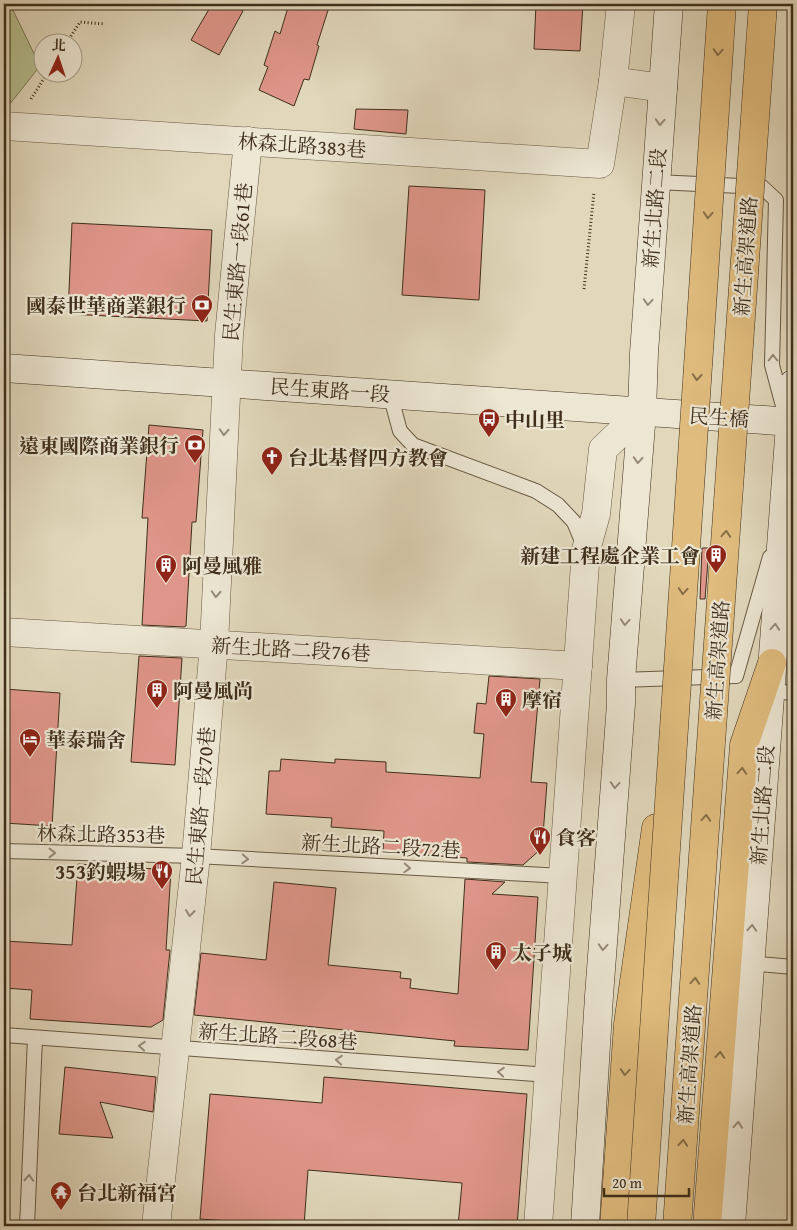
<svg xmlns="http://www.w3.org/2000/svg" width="797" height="1230" font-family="'Gentium Book Plus','Noto Serif TC',serif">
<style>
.green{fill:#b6be8f;stroke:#7a7655}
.building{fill:#df968a;stroke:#3f2f1b}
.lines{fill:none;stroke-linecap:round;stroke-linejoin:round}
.lane-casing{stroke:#685943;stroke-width:16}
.street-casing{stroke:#685943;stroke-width:29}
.secondary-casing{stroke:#3f2f1b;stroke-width:29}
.highway-casing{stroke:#3f2f1b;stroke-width:29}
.path{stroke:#3f2f1b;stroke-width:3;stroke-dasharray:1 2.5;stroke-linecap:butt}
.lane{stroke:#ece6d3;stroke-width:14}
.street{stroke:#ece6d3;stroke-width:28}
.secondary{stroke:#ece6d3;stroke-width:28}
.highway{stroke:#e0bc7e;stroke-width:28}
.highway-bridge-casing{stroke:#3f2f1b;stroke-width:29;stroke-linecap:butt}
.highway-bridge{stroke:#e0bc7e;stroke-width:28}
.oneway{stroke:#876e48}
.oneway2{stroke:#968a77}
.labels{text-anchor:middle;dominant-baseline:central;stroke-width:4.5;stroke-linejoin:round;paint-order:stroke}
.street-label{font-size:20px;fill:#3f2f1b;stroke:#ece6d3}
.poi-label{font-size:20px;font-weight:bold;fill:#3f2f1b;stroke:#ece6d3;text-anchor:start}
</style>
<rect width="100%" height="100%" fill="#e1d8bc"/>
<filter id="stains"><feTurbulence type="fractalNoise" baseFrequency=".004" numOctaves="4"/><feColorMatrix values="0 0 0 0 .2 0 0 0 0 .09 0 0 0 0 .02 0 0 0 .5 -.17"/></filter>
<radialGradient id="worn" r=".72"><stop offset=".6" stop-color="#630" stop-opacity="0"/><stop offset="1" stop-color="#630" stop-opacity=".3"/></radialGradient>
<!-- green -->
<path class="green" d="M 4,4 L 10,4 L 40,66 L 9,105 L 4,104 Z"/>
<!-- building -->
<g class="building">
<path d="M 212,4 L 232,4 L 243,11 L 219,55 L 191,40 Z"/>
<path d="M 289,4 L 330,4 L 317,45 L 319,46 L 309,80 L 304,79 L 294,106 L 259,90 L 268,67 L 264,65 L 275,31 L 280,34 Z"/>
<path d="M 536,4 L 583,4 L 580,51 L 534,49 Z"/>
<path d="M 356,109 L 408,110 L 406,134 L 354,129 Z"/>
<path d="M 409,186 L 485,190 L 479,300 L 402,295 Z"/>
<path d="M 72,223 L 212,230 L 207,321 L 68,314 Z"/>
<path d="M 149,425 L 203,430 L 196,522 L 192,522 L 186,626 L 184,627 L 142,625 L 148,518 L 142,518 Z"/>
<path d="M 702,548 L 709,548 L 705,599 L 700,599 Z"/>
<path d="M 139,656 L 182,658 L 175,765 L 131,762 Z"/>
<path d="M 489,676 L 540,679 L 531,782 L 547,783 L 542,848 L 523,865 L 467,862 L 467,858 L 383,852 L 384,831 L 331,827 L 332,818 L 266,814 L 269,771 L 280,771 L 281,759 L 335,763 L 335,759 L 386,762 L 386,772 L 480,778 L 484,734 L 474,733 L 477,703 L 486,704 Z"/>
<path d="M 4,689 L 60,693 L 52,826 L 4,823 Z"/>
<path d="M 78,864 L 171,870 L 166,950 L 170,950 L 163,1020 L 151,1027 L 30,1019 L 32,990 L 4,988 L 4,941 L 72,945 Z"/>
<path d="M 465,879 L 505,882 L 492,894 L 538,897 L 528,1050 L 454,1046 L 455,1041 L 194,1015 L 201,953 L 266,960 L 274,882 L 336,888 L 328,965 L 401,972 L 400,978 L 411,979 L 410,988 L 458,994 Z"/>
<path d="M 65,1067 L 156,1077 L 153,1112 L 100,1102 L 113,1138 L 59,1134 Z"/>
<path d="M 324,1077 L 527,1094 L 517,1226 L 458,1226 L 462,1183 L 308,1170 L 304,1226 L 200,1219 L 210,1094 L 322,1103 Z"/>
</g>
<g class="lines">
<!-- lane casing -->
<g class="lane-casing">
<g id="lane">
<path d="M 656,182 L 762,187 L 776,200 L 772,365 L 783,406"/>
<path d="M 390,394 L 400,431 L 413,445 L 536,491 L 558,505 L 574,522 L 584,546"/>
<path d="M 621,680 L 736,676 L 770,557"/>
<path d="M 771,691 L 793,693"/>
<path d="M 4,851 L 196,856 L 563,876"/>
<path d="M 749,963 L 793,967"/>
<path d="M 4,1035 L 549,1075"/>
<path d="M 27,1226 L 35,1038"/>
</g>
</g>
<!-- street casing -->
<g class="street-casing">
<g id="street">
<path d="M 613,81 L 663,88"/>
<path d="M 4,126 L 600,164 L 613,81 L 621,4"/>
<path d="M 4,632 L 578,666"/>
<path d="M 156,1226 L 196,856 L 214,644 L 229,335 L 248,141"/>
<path d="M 538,1226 L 586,550 L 596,514 L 603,449 L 642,412"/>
</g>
</g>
<!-- secondary casing -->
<g class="secondary-casing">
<g id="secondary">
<path d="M 4,368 L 793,422"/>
<path d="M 585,1226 L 599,996 L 621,704 L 621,680 L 642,412 L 644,353 L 669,4"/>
<path d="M 731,1226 L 793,384"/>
</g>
</g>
<!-- highway casing -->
<g class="highway-casing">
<g id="highway">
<path d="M 614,1226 L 628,1024 L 656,828"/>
<path d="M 707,1226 L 744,745 L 772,663"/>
</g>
</g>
<!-- path -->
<g class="path">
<path d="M 67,42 L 80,22 L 105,24"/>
<path d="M 31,99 L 48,72"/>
<path d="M 584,289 L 594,192"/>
</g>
<!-- lane -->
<use href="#lane" class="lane"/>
<!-- street -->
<use href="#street" class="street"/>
<!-- secondary -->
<use href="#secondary" class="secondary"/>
<!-- highway -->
<use href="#highway" class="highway"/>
<!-- highway-bridge casing -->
<g class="highway-bridge-casing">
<g id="highway-bridge">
<path d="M 641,1226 L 722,4"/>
<path d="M 677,1226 L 763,4"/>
</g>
</g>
<!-- highway-bridge -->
<use href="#highway-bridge" class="highway-bridge"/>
</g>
<!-- one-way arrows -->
<defs><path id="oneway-chevron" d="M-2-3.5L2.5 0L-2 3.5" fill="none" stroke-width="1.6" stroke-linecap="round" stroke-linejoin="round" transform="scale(1.25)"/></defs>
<g class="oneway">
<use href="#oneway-chevron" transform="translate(718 52) rotate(94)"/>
<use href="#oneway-chevron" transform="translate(708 215) rotate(94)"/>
<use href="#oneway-chevron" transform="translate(697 377) rotate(94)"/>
<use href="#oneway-chevron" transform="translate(726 534) rotate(-86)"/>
<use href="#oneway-chevron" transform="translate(683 591) rotate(94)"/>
<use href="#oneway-chevron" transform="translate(742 771) rotate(-86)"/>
<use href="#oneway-chevron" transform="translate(706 818) rotate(-86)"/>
<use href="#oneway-chevron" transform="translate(695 981) rotate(-86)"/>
<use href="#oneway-chevron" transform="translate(720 1055) rotate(-86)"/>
<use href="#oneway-chevron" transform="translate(625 1072) rotate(94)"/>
<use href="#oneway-chevron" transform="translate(683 1143) rotate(-86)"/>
</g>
<g class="oneway2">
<use href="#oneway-chevron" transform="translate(660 122) rotate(94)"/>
<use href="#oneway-chevron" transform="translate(648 302) rotate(94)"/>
<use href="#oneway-chevron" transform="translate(773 358) rotate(-90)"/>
<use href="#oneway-chevron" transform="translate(224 432) rotate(93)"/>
<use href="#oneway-chevron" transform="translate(638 460) rotate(94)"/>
<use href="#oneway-chevron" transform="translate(216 594) rotate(93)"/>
<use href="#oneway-chevron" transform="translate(625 622) rotate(94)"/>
<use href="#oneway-chevron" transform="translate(775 627) rotate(-86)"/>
<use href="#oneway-chevron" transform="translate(615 785) rotate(94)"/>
<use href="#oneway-chevron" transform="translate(52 853) rotate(1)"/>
<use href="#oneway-chevron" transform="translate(245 859) rotate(3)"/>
<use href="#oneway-chevron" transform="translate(407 868) rotate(3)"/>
<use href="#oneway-chevron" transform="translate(190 913) rotate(96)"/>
<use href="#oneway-chevron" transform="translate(752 928) rotate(-86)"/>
<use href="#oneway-chevron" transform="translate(603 947) rotate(94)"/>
<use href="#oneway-chevron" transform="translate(142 1046) rotate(-175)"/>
<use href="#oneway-chevron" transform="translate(339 1060) rotate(-176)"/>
<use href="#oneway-chevron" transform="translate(501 1072) rotate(-176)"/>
<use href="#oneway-chevron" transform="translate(738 1125) rotate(-86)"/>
<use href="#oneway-chevron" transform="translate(29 1178) rotate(-87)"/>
</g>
<!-- icons -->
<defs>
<g id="bank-pin" transform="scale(1.125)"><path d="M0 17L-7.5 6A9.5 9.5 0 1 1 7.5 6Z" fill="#8f2418" stroke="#ece6d3"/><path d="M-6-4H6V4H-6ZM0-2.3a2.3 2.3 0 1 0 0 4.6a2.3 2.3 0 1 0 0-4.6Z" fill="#fff"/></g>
<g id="bus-pin" transform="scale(1.125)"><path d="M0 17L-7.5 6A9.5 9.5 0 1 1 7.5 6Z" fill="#8f2418" stroke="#ece6d3"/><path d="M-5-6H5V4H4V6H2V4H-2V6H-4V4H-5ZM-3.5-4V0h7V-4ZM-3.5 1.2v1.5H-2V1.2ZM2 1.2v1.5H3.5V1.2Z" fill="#fff"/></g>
<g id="church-pin" transform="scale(1.125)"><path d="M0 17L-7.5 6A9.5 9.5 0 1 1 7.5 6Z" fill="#8f2418" stroke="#ece6d3"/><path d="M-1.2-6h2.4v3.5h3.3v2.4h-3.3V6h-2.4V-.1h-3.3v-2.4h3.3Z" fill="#fff"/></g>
<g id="building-pin" transform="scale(1.125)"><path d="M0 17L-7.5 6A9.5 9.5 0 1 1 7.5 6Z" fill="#8f2418" stroke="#ece6d3"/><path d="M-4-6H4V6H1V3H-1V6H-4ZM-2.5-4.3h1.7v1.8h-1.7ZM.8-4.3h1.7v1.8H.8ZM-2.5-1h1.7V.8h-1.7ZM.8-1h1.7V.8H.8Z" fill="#fff"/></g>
<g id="hotel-pin" transform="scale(1.125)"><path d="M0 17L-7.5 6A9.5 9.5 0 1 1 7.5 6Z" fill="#8f2418" stroke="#ece6d3"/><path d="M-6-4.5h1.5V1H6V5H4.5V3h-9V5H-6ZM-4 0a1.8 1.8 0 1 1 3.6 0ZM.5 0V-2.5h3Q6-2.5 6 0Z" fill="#fff"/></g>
<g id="restaurant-pin" transform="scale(1.125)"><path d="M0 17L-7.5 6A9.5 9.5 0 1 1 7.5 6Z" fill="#8f2418" stroke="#ece6d3"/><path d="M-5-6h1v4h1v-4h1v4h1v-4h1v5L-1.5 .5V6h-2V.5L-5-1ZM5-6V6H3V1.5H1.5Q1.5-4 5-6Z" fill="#fff"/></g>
<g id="temple-pin" transform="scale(1.125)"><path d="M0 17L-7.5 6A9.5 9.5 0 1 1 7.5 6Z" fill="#8f2418" stroke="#ece6d3"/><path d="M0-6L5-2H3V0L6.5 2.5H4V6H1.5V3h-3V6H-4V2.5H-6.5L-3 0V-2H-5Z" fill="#fff"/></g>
</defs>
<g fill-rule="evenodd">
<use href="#bank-pin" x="202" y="305"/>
<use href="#bus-pin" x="489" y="419"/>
<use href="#bank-pin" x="195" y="445"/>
<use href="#church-pin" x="272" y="457"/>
<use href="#building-pin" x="716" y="555"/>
<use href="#building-pin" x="166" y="565"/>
<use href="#building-pin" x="157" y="690"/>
<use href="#building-pin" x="506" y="699"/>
<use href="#hotel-pin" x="30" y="739"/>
<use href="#restaurant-pin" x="540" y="837"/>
<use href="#restaurant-pin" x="162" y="871"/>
<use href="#building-pin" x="496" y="952"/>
<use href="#temple-pin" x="61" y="1192"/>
</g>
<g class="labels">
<!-- street labels -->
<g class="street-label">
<text transform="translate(302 145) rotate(4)">林森北路383巷</text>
<text transform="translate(654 208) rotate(-86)">新生北路二段</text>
<text transform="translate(745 256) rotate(-86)">新生高架道路</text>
<text transform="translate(237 262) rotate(-85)">民生東路一段61巷</text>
<text transform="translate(330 390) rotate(4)">民生東路一段</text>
<text transform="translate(719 417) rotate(4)">民生橋</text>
<text transform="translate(291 649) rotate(3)">新生北路二段76巷</text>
<text transform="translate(717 660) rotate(-86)">新生高架道路</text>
<text transform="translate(762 805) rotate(-86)">新生北路二段</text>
<text transform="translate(200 806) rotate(-85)">民生東路一段70巷</text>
<text transform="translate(101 834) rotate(1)">林森北路353巷</text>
<text transform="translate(381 846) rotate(3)">新生北路二段72巷</text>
<text transform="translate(278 1036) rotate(4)">新生北路二段68巷</text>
<text transform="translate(689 1064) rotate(-86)">新生高架道路</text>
</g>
<!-- poi labels -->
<g class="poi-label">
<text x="186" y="305" text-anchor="end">國泰世華商業銀行</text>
<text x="505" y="419">中山里</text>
<text x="179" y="445" text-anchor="end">遠東國際商業銀行</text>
<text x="288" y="457">台北基督四方教會</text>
<text x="700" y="555" text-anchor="end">新建工程處企業工會</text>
<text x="182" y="565">阿曼風雅</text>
<text x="173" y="690">阿曼風尚</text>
<text x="522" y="699">摩宿</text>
<text x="46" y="739">華泰瑞舍</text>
<text x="556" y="837">食客</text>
<text x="146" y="871" text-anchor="end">353釣蝦場</text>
<text x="512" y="952">太子城</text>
<text x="77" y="1192">台北新福宮</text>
</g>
</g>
<!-- margin -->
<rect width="797" height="1230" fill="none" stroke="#e1d8bc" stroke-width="20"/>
<rect x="5" y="5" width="787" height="1220" fill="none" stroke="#3f2f1b" stroke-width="2.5"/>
<rect x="10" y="10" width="777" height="1210" fill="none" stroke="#3f2f1b"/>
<!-- north arrow -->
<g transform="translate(58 58) rotate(3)"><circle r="24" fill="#ece6d3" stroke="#a79d89"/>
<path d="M0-4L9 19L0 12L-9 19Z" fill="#8f2418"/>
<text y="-8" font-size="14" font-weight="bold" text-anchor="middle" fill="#3f2f1b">北</text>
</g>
<!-- scale -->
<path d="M604 1188v8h85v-8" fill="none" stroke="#3f2f1b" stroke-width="2.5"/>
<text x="612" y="1188" font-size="15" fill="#3f2f1b" stroke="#ece6d3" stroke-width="4" paint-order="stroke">20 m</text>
<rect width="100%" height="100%" filter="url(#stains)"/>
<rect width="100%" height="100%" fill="url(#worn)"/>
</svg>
